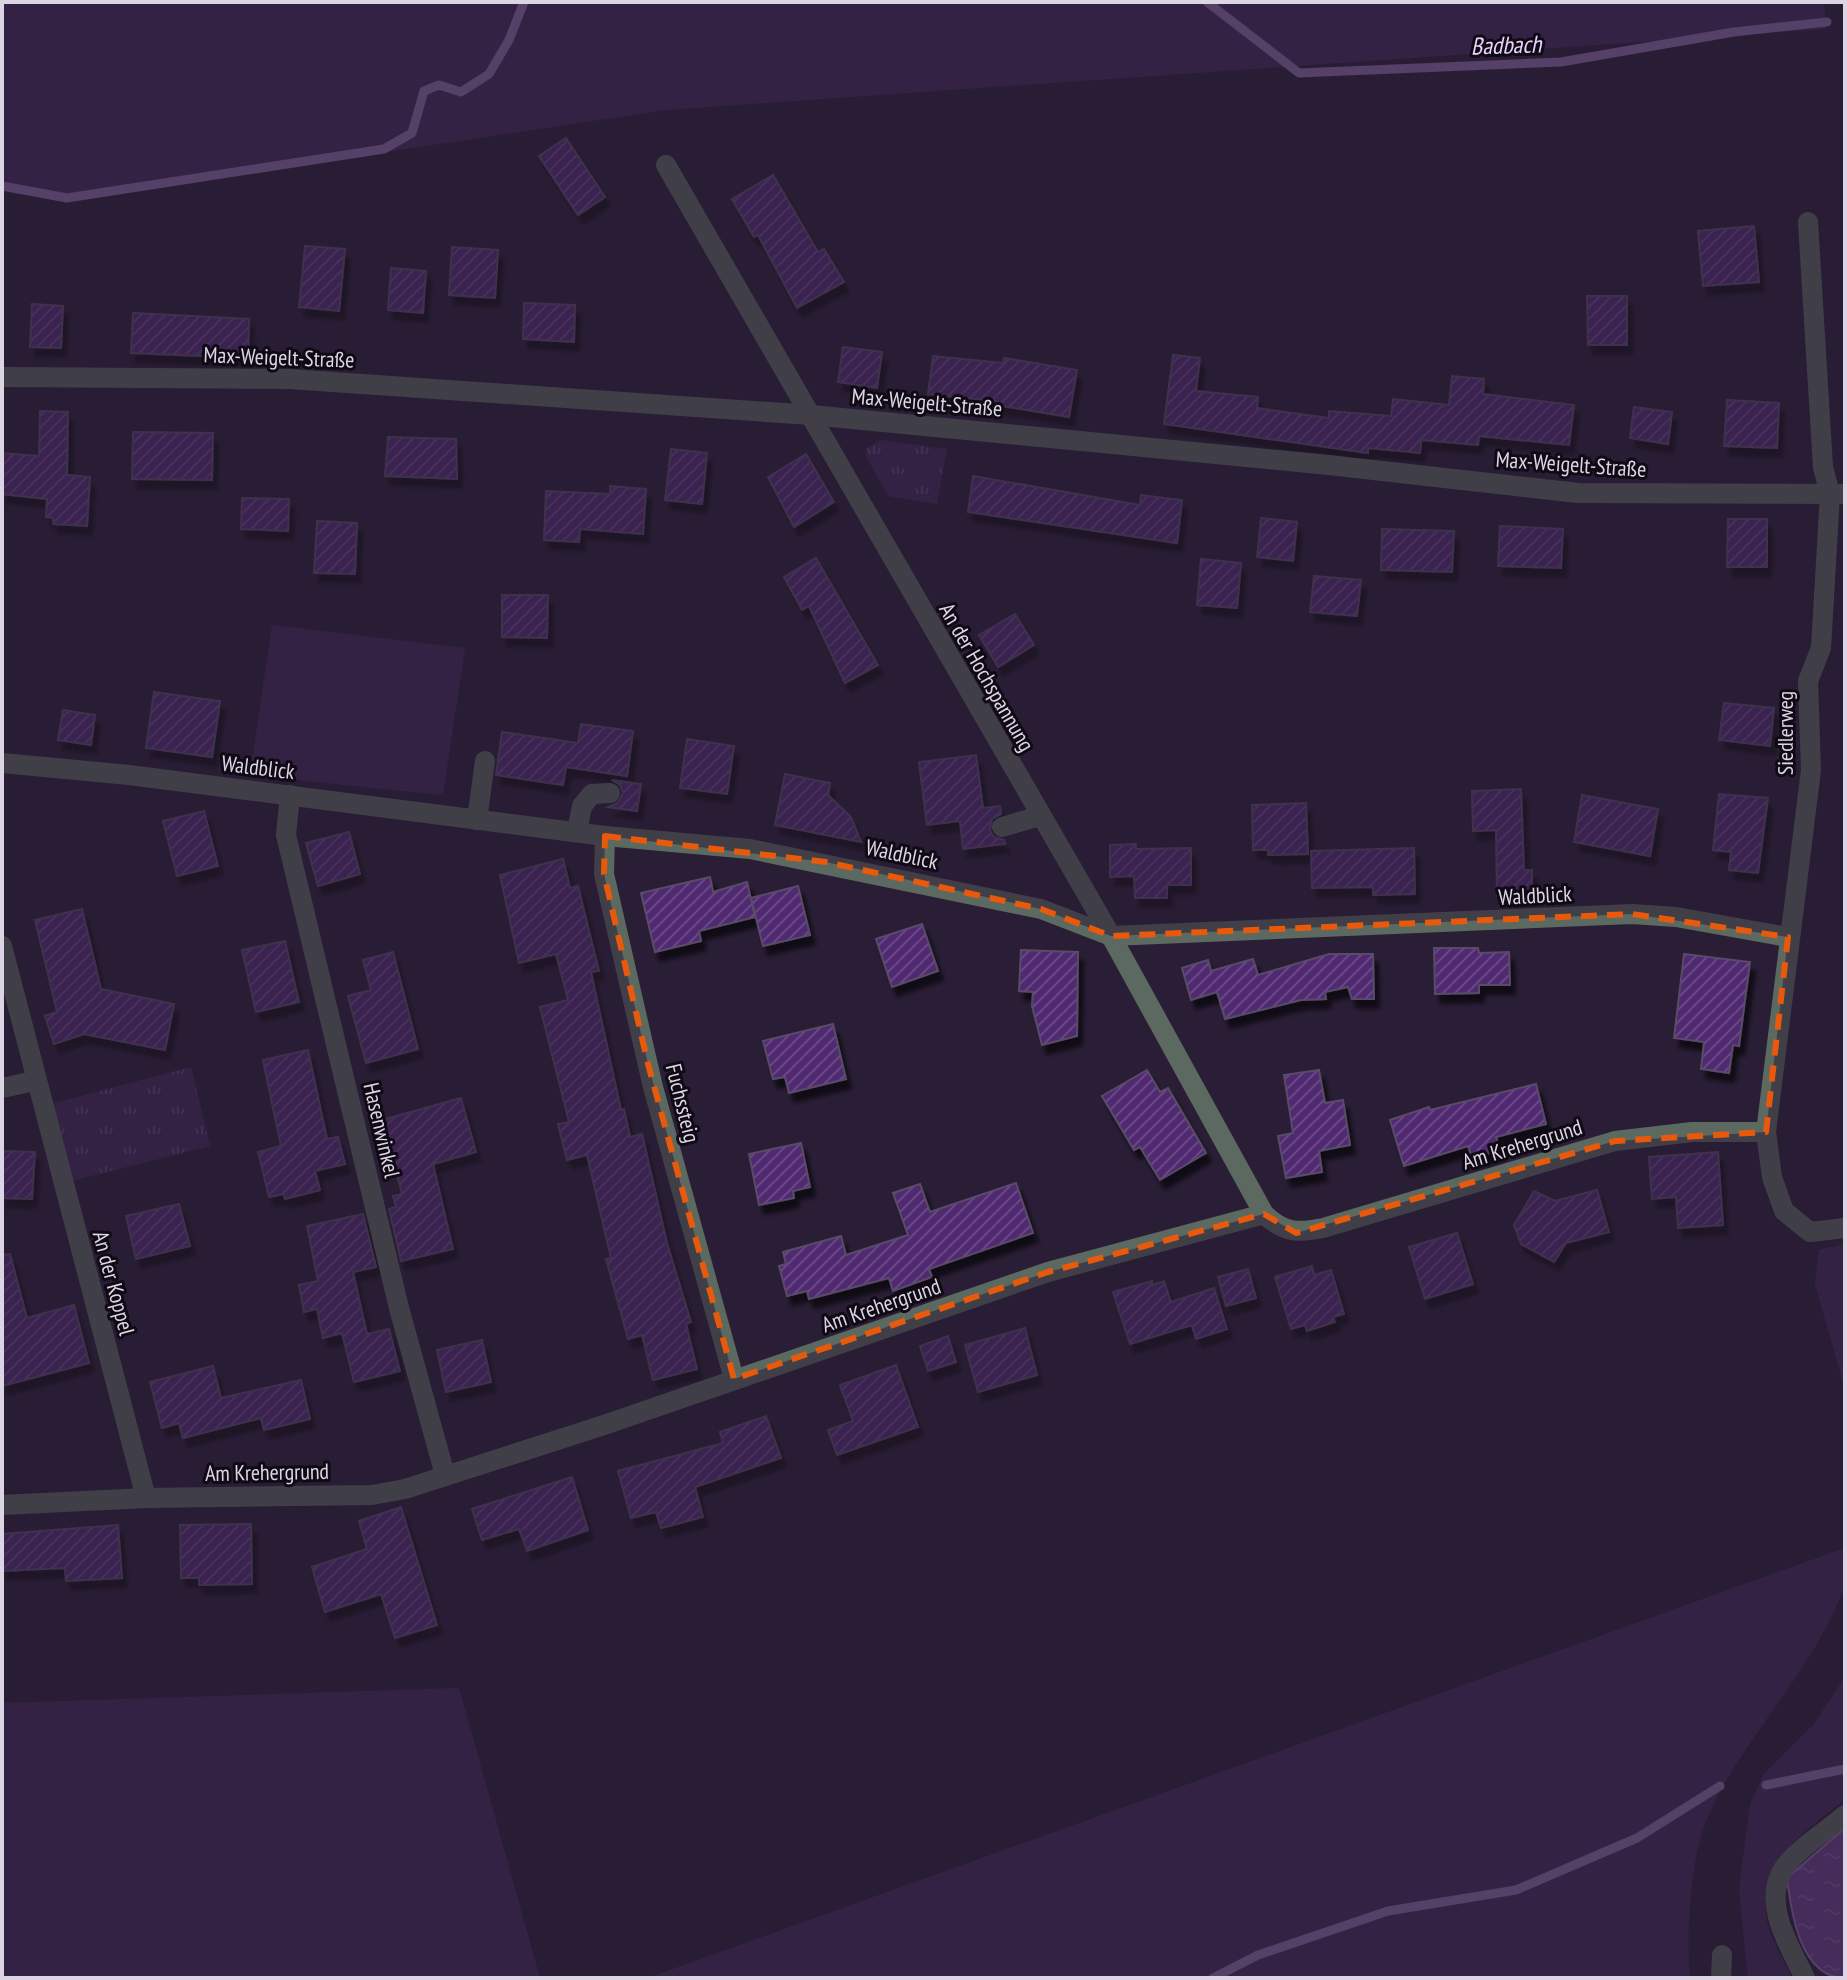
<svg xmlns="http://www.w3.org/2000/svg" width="1847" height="1980" font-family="'PT Sans Narrow',sans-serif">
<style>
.green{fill:#422959}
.park{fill:url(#park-tufts)}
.water{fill:url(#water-ripples);stroke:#896ca4;stroke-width:2}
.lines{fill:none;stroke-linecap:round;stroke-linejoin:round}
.stream{stroke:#896ca4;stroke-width:9}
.building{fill:url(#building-hatch);stroke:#594c67;stroke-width:2;filter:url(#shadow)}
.minor{stroke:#5c6960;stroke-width:20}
.marked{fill:none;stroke:#e8590c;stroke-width:6;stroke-dasharray:16 10;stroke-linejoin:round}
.labels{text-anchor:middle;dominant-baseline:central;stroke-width:6;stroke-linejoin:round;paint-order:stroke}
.street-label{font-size:22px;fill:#dcd5e4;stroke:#100a15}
.water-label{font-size:24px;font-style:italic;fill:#e7d3fd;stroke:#100a15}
</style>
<defs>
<pattern id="park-tufts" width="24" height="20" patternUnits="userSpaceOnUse" patternTransform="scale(2)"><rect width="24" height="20" fill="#422959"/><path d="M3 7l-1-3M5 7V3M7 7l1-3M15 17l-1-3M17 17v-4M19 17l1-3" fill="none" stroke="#5d4771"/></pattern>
<pattern id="water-ripples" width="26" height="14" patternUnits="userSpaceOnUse" patternTransform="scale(2)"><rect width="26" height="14" fill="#663f88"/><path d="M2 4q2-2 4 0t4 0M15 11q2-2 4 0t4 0" fill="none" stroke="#7b5a99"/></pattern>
<pattern id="building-hatch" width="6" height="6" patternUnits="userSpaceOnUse" patternTransform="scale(2)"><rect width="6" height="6" fill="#502971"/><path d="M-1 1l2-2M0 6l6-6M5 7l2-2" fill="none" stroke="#694785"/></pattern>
<filter id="shadow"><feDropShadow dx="5" dy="9" stdDeviation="2" flood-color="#0009"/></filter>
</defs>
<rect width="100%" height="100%" fill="#291e35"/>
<!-- green -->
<g class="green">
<path d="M 2,2 L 1824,2 L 1826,29 L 665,110 L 74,199 L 2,185 Z"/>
<path d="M 272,625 L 465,648 L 443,795 L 250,775 Z"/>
<path d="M 1845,1244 L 1845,1389 L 1815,1284 L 1819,1250 Z"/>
<path d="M 1845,1548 C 1845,1560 1847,1574 1844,1585 C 1817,1671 1730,1748 1702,1833 C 1690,1870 1686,1939 1690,1978 L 648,1978 Z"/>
<path d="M 1845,1677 L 1845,1800 C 1804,1831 1756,1864 1767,1921 C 1771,1940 1784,1960 1792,1978 L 1748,1978 L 1739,1889 L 1750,1805 L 1763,1775 L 1814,1724 Z"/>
<path d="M 459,1688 L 540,1978 L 2,1978 L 2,1703 Z"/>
</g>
<!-- park -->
<g class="park">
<path d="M 881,440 L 947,449 L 937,504 L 888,496 L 866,456 L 866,449 Z"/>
<path d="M 191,1067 L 210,1146 L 63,1183 L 43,1106 Z"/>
</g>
<!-- water -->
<path class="water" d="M 1845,1828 L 1845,1978 C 1800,1978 1791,1911 1787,1878 Z"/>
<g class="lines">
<!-- stream -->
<g class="stream">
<path d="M 1207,2 L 1299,73 L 1561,62 L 1734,32 L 1827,22"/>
<path d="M 2,186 L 67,198 L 384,149 L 412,133 L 424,91 L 439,85 L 461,92 L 489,74 L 509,40 L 524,2"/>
<path d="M 1766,1785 L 1845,1769"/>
<path d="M 1213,1978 L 1258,1955 L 1388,1911 L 1516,1890 L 1637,1838 L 1720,1786"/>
</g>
</g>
<!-- building -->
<g class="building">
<path d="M 566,138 L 605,197 L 578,215 L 539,156 Z"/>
<path d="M 773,175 L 818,252 L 824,249 L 844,282 L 797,308 L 758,235 L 754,237 L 732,199 Z"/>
<path d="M 1754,226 L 1759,282 L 1703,286 L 1698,231 Z"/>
<path d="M 305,246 L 345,249 L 339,311 L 299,307 Z"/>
<path d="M 452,247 L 498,250 L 495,298 L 449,295 Z"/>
<path d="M 391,268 L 426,271 L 423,313 L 388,310 Z"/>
<path d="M 1587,296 L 1627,296 L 1627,345 L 1588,345 Z"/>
<path d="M 524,303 L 575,305 L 574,342 L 523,339 Z"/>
<path d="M 32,304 L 63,306 L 61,348 L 30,347 Z"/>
<path d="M 133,313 L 249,319 L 248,358 L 131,353 Z"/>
<path d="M 843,347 L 882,352 L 877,388 L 838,382 Z"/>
<path d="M 1173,355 L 1200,358 L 1196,391 L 1258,397 L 1257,408 L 1329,418 L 1329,411 L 1391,416 L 1393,399 L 1449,405 L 1452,376 L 1484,379 L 1483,394 L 1574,405 L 1569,445 L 1479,436 L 1478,445 L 1421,440 L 1420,453 L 1368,448 L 1368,453 L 1164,424 Z"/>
<path d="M 933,356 L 1003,363 L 1004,358 L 1077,370 L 1069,417 L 996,405 L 996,401 L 928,394 Z"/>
<path d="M 1727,400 L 1779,403 L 1777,448 L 1724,446 Z"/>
<path d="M 1634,407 L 1672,412 L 1668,444 L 1630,438 Z"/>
<path d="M 40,411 L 68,412 L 67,475 L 90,477 L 87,526 L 53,524 L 53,518 L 46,517 L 47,499 L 2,494 L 2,453 L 39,456 Z"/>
<path d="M 133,432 L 213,433 L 212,480 L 132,479 Z"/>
<path d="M 388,437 L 456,439 L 457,479 L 385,476 Z"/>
<path d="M 671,449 L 707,453 L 702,504 L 665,500 Z"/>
<path d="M 806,454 L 834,502 L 794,527 L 768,477 Z"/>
<path d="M 973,476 L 1140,505 L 1141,495 L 1182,500 L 1177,543 L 968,512 Z"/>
<path d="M 610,486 L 646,489 L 643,534 L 580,529 L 579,542 L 544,540 L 546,491 L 610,494 Z"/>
<path d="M 242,498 L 289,499 L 288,531 L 241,529 Z"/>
<path d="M 1261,518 L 1297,522 L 1293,561 L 1257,557 Z"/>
<path d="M 1728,519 L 1767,519 L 1767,567 L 1727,567 Z"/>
<path d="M 317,521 L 357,523 L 355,574 L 314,573 Z"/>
<path d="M 1500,526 L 1563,529 L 1561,568 L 1498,566 Z"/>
<path d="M 1382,529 L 1454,531 L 1452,572 L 1381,570 Z"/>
<path d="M 816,558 L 878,665 L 845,683 L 809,606 L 802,610 L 784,577 Z"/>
<path d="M 1201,559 L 1241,563 L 1237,608 L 1197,605 Z"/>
<path d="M 1314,576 L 1361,580 L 1357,616 L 1310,612 Z"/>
<path d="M 502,595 L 548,595 L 547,638 L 502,637 Z"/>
<path d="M 1015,614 L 1034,645 L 998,667 L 979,635 Z"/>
<path d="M 154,692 L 220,701 L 212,757 L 146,748 Z"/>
<path d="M 1724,703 L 1774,708 L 1770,746 L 1719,740 Z"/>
<path d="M 63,710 L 95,715 L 91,745 L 58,740 Z"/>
<path d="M 581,724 L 633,731 L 627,776 L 566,767 L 563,785 L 496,775 L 502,732 L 578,743 Z"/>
<path d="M 687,739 L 734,746 L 727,794 L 680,788 Z"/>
<path d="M 976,755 L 983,808 L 1000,806 L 1001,814 L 992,819 L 990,831 L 994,837 L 1004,840 L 1005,844 L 963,849 L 960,821 L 927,825 L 919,762 Z"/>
<path d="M 785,774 L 830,783 L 828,795 L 851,817 L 861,842 L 775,825 Z"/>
<path d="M 612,780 L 641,784 L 637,811 L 608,807 L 618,803 L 623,793 L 620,785 Z"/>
<path d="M 1521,789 L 1524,870 L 1532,870 L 1532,895 L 1497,896 L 1496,830 L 1473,831 L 1472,791 Z"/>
<path d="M 1719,794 L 1768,798 L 1758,873 L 1729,870 L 1731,852 L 1713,850 Z"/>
<path d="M 1582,795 L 1658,809 L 1650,856 L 1574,842 Z"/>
<path d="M 1306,803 L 1308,854 L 1268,855 L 1268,850 L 1253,850 L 1252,805 Z"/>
<path d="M 204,811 L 218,866 L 177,876 L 163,821 Z"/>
<path d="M 349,832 L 360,874 L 318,886 L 306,843 Z"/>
<path d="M 1136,844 L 1136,849 L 1191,848 L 1191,885 L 1167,885 L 1167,898 L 1135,898 L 1134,876 L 1110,877 L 1110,845 Z"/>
<path d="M 1414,848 L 1415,894 L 1373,895 L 1373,887 L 1312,888 L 1311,851 Z"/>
<path d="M 563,859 L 570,888 L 578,886 L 599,971 L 591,972 L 621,1110 L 624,1109 L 630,1137 L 642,1134 L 667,1243 L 691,1322 L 686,1324 L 697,1369 L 653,1380 L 642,1335 L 628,1339 L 606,1259 L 611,1258 L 587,1155 L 567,1160 L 558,1124 L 569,1122 L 540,1007 L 568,1000 L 556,954 L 519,963 L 500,875 Z"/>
<path d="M 710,877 L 713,892 L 747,882 L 755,917 L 699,931 L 701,941 L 655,952 L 641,893 Z"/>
<path d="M 798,886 L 810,935 L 763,946 L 751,898 Z"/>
<path d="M 82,909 L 101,989 L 174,1004 L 165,1050 L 84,1034 L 54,1044 L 45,1016 L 57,1012 L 35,920 Z"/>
<path d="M 922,924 L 938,971 L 892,987 L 876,939 Z"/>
<path d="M 285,941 L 299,1002 L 256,1012 L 242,950 Z"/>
<path d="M 1434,948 L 1478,948 L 1479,953 L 1509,952 L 1510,985 L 1479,985 L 1479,993 L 1435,994 Z"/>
<path d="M 1021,950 L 1078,952 L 1077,1036 L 1042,1045 L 1032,1006 L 1033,992 L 1019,991 Z"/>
<path d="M 393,952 L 418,1049 L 366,1063 L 348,996 L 371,990 L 363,960 Z"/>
<path d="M 1329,954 L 1373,954 L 1374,999 L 1352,999 L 1348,987 L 1325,992 L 1326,999 L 1301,1000 L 1225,1019 L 1217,992 L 1191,1000 L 1182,968 L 1208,960 L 1211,971 L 1253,959 L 1258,975 Z"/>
<path d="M 1684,954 L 1750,962 L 1739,1046 L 1733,1045 L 1729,1073 L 1701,1069 L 1704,1042 L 1674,1038 Z"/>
<path d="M 833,1024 L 846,1079 L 789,1093 L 785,1077 L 773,1079 L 763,1041 Z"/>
<path d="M 308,1050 L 327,1139 L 338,1137 L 345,1164 L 315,1171 L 320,1190 L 285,1199 L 284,1194 L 269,1197 L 258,1152 L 281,1146 L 263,1060 Z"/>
<path d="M 1147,1070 L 1160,1092 L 1168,1088 L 1206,1153 L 1160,1180 L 1140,1147 L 1134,1150 L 1102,1096 Z"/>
<path d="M 1319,1070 L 1325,1103 L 1343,1100 L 1350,1145 L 1319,1151 L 1322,1172 L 1286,1178 L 1278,1136 L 1293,1133 L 1284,1075 Z"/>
<path d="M 1536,1084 L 1546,1124 L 1496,1137 L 1500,1150 L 1472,1158 L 1468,1146 L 1404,1166 L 1390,1120 L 1429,1107 L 1430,1110 Z"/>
<path d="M 461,1098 L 476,1152 L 433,1164 L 453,1249 L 401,1261 L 389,1209 L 396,1207 L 393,1196 L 402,1194 L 382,1120 Z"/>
<path d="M 801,1143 L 810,1187 L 793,1191 L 794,1198 L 759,1205 L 749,1154 Z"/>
<path d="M 2,1151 L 35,1152 L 32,1199 L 2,1198 Z"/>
<path d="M 1718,1152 L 1723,1225 L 1678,1228 L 1676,1197 L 1652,1199 L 1649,1157 Z"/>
<path d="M 1016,1183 L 1033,1233 L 929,1269 L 932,1277 L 893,1291 L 889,1278 L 809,1299 L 807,1291 L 787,1296 L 779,1266 L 786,1264 L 783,1252 L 841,1236 L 846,1255 L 908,1235 L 893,1193 L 920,1184 L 930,1212 Z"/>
<path d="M 1597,1190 L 1609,1232 L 1566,1243 L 1554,1262 L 1521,1244 L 1514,1225 L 1534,1191 L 1555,1201 Z"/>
<path d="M 179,1204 L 190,1246 L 136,1259 L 126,1216 Z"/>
<path d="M 363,1214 L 376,1267 L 353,1272 L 367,1334 L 389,1329 L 400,1371 L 354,1382 L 342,1333 L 323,1338 L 317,1309 L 304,1312 L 299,1285 L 318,1281 L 307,1226 Z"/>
<path d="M 1457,1233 L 1473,1284 L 1425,1299 L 1409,1247 Z"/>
<path d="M 10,1254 L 27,1318 L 74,1305 L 89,1363 L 2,1386 L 2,1255 Z"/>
<path d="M 1312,1266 L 1314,1275 L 1331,1270 L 1344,1314 L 1333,1317 L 1335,1322 L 1307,1331 L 1305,1325 L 1291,1329 L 1275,1277 Z"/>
<path d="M 1248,1269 L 1256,1298 L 1226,1306 L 1218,1277 Z"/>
<path d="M 1152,1281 L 1153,1285 L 1164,1281 L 1171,1302 L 1214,1288 L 1227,1329 L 1196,1339 L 1192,1325 L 1130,1344 L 1113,1292 Z"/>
<path d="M 1025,1328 L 1037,1375 L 978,1392 L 965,1345 Z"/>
<path d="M 948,1336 L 956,1362 L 928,1371 L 920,1346 Z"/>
<path d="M 482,1340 L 491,1382 L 446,1392 L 437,1350 Z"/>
<path d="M 896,1365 L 918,1427 L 837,1455 L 828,1430 L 853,1421 L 840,1385 Z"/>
<path d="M 213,1366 L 221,1398 L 301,1380 L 310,1419 L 264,1430 L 261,1418 L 183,1438 L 179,1423 L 162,1428 L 150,1382 Z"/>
<path d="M 766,1416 L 781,1458 L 695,1487 L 703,1517 L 661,1528 L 656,1512 L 631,1518 L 618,1471 L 723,1443 L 720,1432 Z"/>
<path d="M 572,1477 L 588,1530 L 527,1551 L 519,1529 L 482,1540 L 472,1509 Z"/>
<path d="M 401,1507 L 437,1625 L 395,1638 L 381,1594 L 325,1612 L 312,1567 L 367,1549 L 359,1521 Z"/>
<path d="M 251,1524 L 252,1584 L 199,1585 L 199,1578 L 181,1578 L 180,1525 Z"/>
<path d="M 118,1525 L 122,1578 L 66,1581 L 65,1568 L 2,1571 L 2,1534 Z"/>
</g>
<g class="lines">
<!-- minor -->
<g class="minor">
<path d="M 666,165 L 1111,936 L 1264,1214 C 1284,1233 1297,1233 1323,1228 L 1615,1141 L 1692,1132 L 1766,1132"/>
<path d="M 1808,222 L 1823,467 L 1830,494 L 1821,648 L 1808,681 L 1811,770 L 1766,1132 L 1772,1177 L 1784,1211 L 1810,1232 L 1845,1228"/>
<path d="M 2,377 L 290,379 L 811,415 L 1329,465 L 1578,493 L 1845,494"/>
<path d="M 2,763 L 129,775 L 605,836 L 750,849 L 1041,909 L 1111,936 L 1632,914 L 1676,917 L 1788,937"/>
<path d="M 290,795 L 286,835 L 399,1308 L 445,1475"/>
<path d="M 477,820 L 485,761"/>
<path d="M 1002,827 L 1040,816"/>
<path d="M 577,832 L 582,806 L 592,794 L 610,793"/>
<path d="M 605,836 L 604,874 L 653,1087 L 734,1379"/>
<path d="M 2,946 L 146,1498"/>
<path d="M 2,1088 L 34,1081"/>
<path d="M 2,1505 L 146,1498 L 372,1495 L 405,1489 L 604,1425 L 1048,1272 L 1264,1214"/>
<path d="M 1721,1978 L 1722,1955"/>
<path d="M 1805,1978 C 1790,1947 1761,1903 1784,1868 C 1795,1851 1829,1829 1845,1815"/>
</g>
</g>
<!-- marked area -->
<path d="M0 0H1847V1980H0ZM 605,836 L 826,862 L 1041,909 L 1111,936 L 1632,914 L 1788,937 L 1766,1132 L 1615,1141 L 1296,1233 L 1264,1214 L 1048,1272 L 734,1379 L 648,1064 L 604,874 Z" fill="#291e35" fill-opacity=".55" fill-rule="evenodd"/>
<path class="marked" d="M 605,836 L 826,862 L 1041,909 L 1111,936 L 1632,914 L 1788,937 L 1766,1132 L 1615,1141 L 1296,1233 L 1264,1214 L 1048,1272 L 734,1379 L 648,1064 L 604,874 Z"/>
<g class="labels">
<!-- street labels -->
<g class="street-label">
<text transform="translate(279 357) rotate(2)">Max-Weigelt-Straße</text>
<text transform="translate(927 402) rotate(5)">Max-Weigelt-Straße</text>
<text transform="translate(1571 464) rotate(4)">Max-Weigelt-Straße</text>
<text transform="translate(987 677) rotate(60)">An der Hochspannung</text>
<text transform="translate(1785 733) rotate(-90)">Siedlerweg</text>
<text transform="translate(258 767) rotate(7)">Waldblick</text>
<text transform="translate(902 854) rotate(12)">Waldblick</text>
<text transform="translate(1535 895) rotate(-3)">Waldblick</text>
<text transform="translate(683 1103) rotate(76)">Fuchssteig</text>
<text transform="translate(382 1130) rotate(77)">Hasenwinkel</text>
<text transform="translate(1522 1144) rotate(-17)">Am Krehergrund</text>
<text transform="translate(114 1283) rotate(75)">An der Koppel</text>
<text transform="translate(881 1305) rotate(-19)">Am Krehergrund</text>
<text transform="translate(267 1472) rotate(-1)">Am Krehergrund</text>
</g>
<!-- water labels -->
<g class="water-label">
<text transform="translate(1506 45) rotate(-2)">Badbach</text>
</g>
</g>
<!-- border -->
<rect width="1847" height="1980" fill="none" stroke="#dcd5e4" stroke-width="8"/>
</svg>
